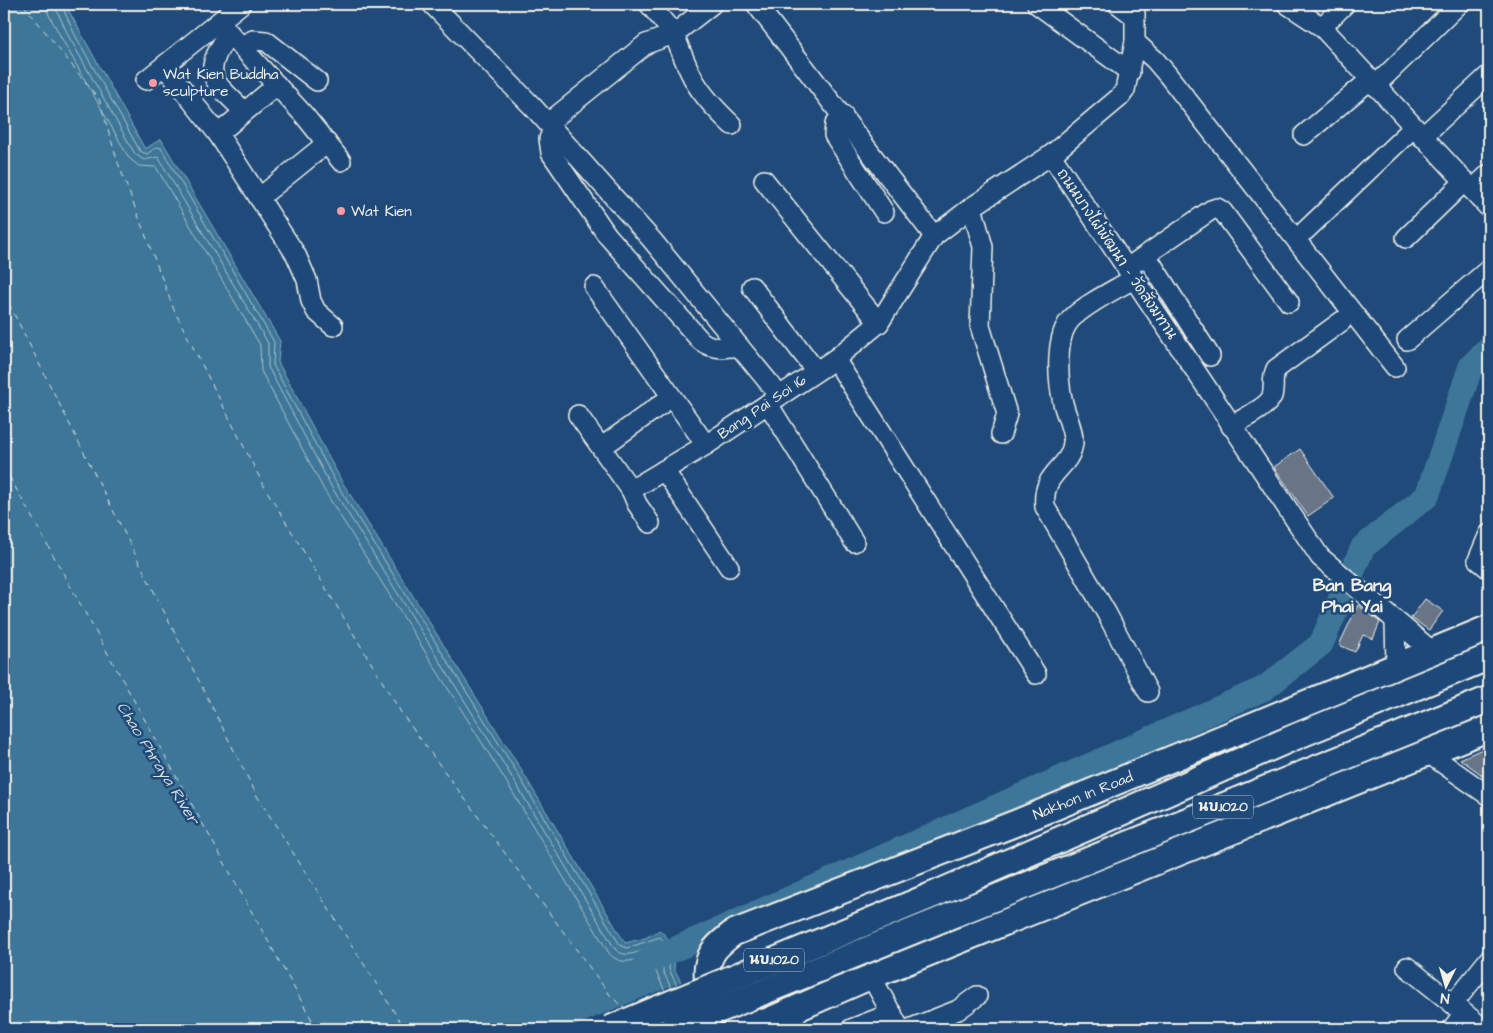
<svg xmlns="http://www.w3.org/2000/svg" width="1493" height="1033" font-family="'Architects Daughter','Playpen Sans Thai',sans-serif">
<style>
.water{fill:#3d7698;stroke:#86a7b8}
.pier{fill:#1f4a7a}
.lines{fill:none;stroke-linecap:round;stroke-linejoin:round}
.shore{stroke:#abc0c8;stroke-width:1}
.river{stroke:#3d7698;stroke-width:25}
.ferry{stroke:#d9dfdc;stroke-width:1;stroke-dasharray:6 5;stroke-linecap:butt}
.building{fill:#687487;stroke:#f4f1e8}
.minor-casing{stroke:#f4f1e8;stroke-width:22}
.major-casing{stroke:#f4f1e8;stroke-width:29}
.minor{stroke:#1f4a7a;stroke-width:19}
.major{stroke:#1f4a7a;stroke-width:25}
.major-bridge-casing{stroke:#f4f1e8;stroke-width:29;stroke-linecap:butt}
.major-bridge{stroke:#1f4a7a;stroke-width:25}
.poi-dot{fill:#ff9aa2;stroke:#1f4a7a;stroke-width:2}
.labels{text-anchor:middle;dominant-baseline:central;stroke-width:5;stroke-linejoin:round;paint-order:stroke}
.shield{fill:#1f4a7a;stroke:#b4bfc7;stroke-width:1}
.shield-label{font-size:14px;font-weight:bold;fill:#f4f1e8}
.poi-label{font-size:15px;fill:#f4f1e8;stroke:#1f4a7a;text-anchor:start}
.street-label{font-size:15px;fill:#f4f1e8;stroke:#1f4a7a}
.water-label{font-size:16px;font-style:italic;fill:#d9dfdc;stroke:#1f4a7a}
.quarter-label{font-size:18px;font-weight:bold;fill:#f4f1e8;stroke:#1f4a7a}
</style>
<rect width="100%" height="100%" fill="#1f4a7a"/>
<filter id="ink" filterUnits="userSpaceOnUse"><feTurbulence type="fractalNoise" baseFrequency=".02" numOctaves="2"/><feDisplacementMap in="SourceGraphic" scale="10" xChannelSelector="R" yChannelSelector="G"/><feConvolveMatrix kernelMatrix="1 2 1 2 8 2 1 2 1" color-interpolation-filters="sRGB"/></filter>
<g filter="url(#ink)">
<!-- water -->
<path class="water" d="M 4,4 L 65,4 L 145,149 L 161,139 L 280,341 L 278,362 L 341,480 L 520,768 L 625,943 L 645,938 L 660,930 L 676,947 L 674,968 L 705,1029 L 4,1029 Z"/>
<!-- pier -->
<path class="pier" d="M 683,981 L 707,1028 L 567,1029 Z"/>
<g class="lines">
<!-- shore -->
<g class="shore">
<path d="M 47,4 L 48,13 L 63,41 L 129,158 L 139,166 L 156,167 L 260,345 L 261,371 L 324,490 L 504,778 L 609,953 C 622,969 639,957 655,955 L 656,972 L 665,991"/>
<path d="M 54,4 L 69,37 L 135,154 L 144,160 L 158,157 L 268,343 L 268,367 L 331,486 L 510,774 L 615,949 C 627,962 645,947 659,945 L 664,952 L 663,971 L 671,988"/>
<path d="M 61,4 L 75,35 L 140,151 L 147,154 L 157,147 L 161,148 L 274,342 L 273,365 L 336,483 L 516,771 L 620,945 L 627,948 L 660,937 L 671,949 L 669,969 L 677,986"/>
</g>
<!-- river -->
<path class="river" d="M 646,962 L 1265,688 L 1321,644 L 1363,547 L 1427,496 L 1471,366 L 1489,348"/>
<!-- ferry -->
<g class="ferry">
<path d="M 23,4 L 99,99 L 118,163 L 174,310 L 264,486 L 402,714 L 610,995 L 624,1009"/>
<path d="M 4,294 L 257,796 L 405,1029"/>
<path d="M 4,467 L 317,1029"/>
</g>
</g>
<!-- building -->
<g class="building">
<path d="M 1300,449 L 1334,498 L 1308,516 L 1274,467 Z"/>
<path d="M 1425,599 L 1443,611 L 1429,630 L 1411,618 Z"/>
<path d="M 1358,605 L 1380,622 L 1373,639 L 1363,635 L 1355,652 L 1339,645 Z"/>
<path d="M 1489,746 L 1489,780 L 1460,759 Z"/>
</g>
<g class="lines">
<!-- minor casing -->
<g class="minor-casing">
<g id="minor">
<path d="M 432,4 L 534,108 L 652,240 L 779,395"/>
<path d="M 712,4 L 674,34 C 691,78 696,91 732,125"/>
<path d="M 756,4 L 934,236"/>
<path d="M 1037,4 L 1130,72"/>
<path d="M 1118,4 L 1134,16"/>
<path d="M 1287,4 L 1322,27 L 1489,208"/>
<path d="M 220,21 L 229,33 L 304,115 L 341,161"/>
<path d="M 1322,27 L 1345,4"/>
<path d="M 229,33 C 201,75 211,79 244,111"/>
<path d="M 1135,42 L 1155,60 L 1167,74 L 1395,367"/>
<path d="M 241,46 L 253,40 L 266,41 L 317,81"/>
<path d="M 165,67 L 218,134 L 296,255 L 307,280 L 311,301 L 316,311 L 333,326"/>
<path d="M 146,80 L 241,4"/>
<path d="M 1375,86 L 1459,4"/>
<path d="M 843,115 L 835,124 L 834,135 L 884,212"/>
<path d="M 548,123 L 646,44 L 674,34 L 649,4"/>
<path d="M 553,129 L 549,139 L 551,153 L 607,235 L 701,341 C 713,350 724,348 739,346"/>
<path d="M 218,134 L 277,85"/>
<path d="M 1304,135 L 1370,80"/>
<path d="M 1422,137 L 1489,75"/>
<path d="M 1051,155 L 1320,557 L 1433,652"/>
<path d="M 764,180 L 879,323"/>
<path d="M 1472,190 L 1489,174"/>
<path d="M 259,198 L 327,143"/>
<path d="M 972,207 L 983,247 L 980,326 L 1007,414 L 1001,434"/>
<path d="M 1305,231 L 1414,127"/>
<path d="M 1406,238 L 1465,181"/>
<path d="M 1146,255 L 1210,356"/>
<path d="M 1127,268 L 1211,210 L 1217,208 L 1223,212 L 1289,302"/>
<path d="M 1133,279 C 1113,291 1089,302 1072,318 C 1054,335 1058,381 1063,403 C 1066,416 1074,430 1073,443 C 1070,470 1041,471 1045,507 L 1107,614 L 1148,692"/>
<path d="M 594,287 L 706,445"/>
<path d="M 752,287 L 816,371"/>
<path d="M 1407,340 L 1489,269"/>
<path d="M 835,359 L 1036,674"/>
<path d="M 768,404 L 854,542"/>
<path d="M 578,415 L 631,490 L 706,445 L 835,359 L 879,323 L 934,236 L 972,207 L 1051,155 L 1120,97 L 1125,90 L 1135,42 L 1135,4"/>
<path d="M 1231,426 C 1241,420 1269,406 1272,396 C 1275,386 1271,379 1276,369 L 1342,321"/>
<path d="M 602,447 L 663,403"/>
<path d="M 664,470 L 729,567"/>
<path d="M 631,490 L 637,504 L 650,523"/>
<path d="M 1489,534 L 1478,560 L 1489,569"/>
<path d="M 1395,621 L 1396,668"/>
<path d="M 1428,753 L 1489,796"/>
<path d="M 1407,967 L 1484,1029"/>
<path d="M 871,976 L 900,1029"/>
<path d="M 1453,1004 L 1489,959"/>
<path d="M 789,1013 L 798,1029"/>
<path d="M 851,1029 L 892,1013"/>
<path d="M 909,1029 L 958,1010 L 977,996"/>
<path d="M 1452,1029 L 1464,1013"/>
</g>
</g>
<!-- major casing -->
<g class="major-casing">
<g id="major">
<path d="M 1489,628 L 1016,823 L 733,933 C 727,938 717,945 713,952 C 699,974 711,1009 735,1019 C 744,1024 756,1022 766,1022 L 871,976 L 1489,728"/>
<path d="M 940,892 L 1297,736 L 1489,657"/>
<path d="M 955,914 L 1489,699"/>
</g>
</g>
<!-- minor -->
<use href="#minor" class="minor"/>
<!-- major -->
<use href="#major" class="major"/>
<!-- major-bridge casing -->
<g class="major-bridge-casing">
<g id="major-bridge">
<path d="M 609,1029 L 940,892"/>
<path d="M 672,1029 L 955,914"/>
</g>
</g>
<!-- major-bridge -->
<use href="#major-bridge" class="major-bridge"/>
</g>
</g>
<!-- markers -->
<g class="poi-dot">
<circle cx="153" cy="83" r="5"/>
<circle cx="341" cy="211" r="5"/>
</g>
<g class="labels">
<!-- shield labels -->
<g class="shield">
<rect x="1193" y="795.5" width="60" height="23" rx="4"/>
<rect x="744" y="948.5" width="60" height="23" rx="4"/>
</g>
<g class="shield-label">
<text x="1223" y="807">นบ.1020</text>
<text x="774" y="960">นบ.1020</text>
</g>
<!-- poi labels -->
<g class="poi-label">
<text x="163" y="74">Wat Kien Buddha<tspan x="163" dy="17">sculpture</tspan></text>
<text x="351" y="211">Wat Kien</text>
</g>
<!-- street labels -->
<g class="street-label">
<text transform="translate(1117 254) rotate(56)">ถนนบางไผ่พัฒนา – วัดสังฆทาน</text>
<text transform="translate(762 407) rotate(-34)">Bang Pai Soi 16</text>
<text transform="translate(1083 796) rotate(-22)">Nakhon In Road</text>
</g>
<!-- water labels -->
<g class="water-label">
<text transform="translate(158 763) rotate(58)">Chao Phraya River</text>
</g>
<!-- quarter labels -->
<g class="quarter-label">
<text x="1352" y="585">Ban Bang<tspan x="1352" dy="21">Phai Yai</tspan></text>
</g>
</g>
<!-- margin -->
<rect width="1493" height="1033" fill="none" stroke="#1f4a7a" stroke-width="20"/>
<rect x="10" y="10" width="1473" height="1013" fill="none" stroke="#f4f1e8" stroke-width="2" filter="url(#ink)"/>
<!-- north arrow -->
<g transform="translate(1446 986) rotate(185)" stroke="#1f4a7a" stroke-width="4" paint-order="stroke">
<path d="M0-4L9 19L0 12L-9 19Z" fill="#f4f1e8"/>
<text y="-8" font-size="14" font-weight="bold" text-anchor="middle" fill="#f4f1e8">N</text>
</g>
</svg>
